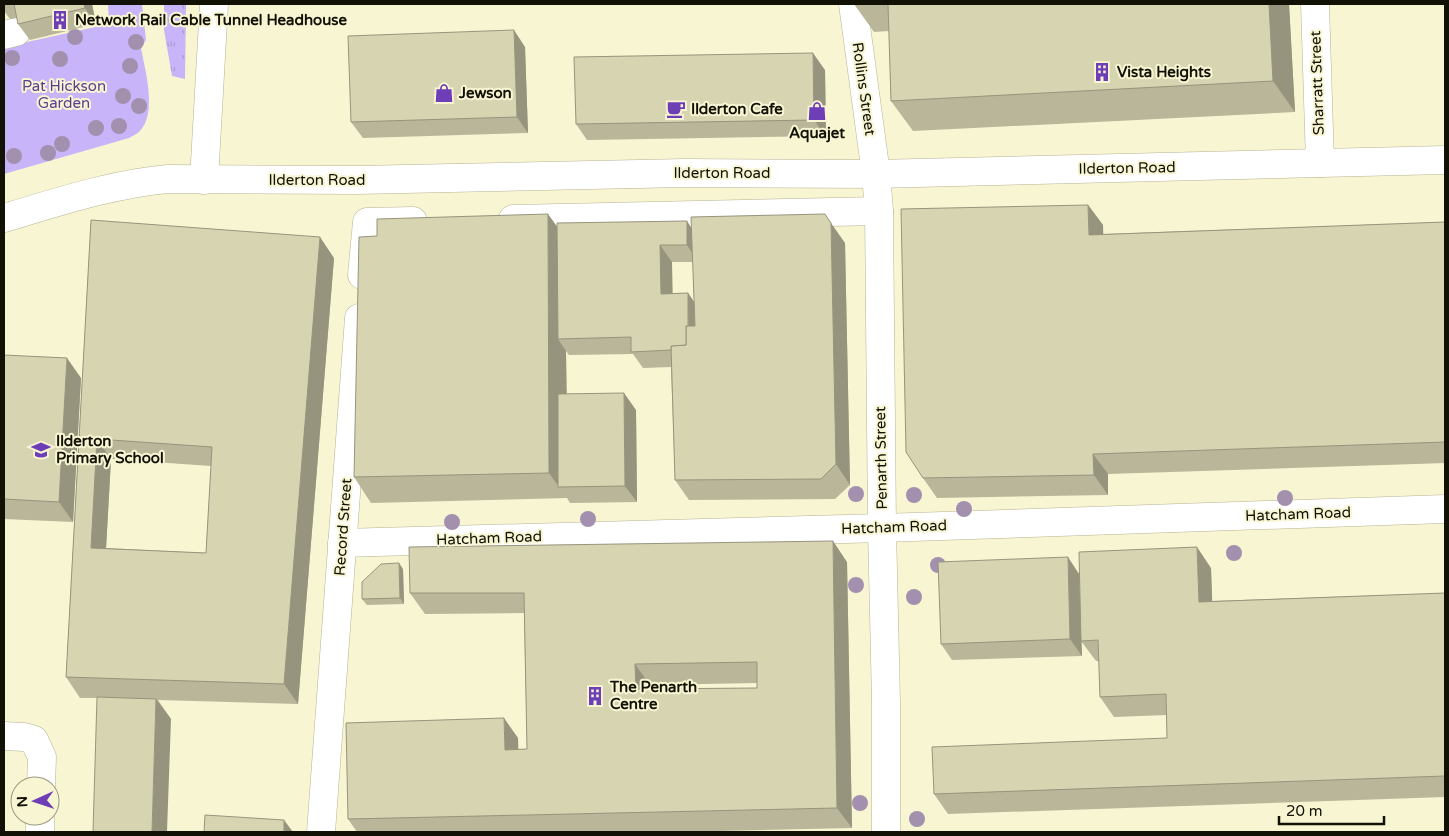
<svg xmlns="http://www.w3.org/2000/svg" width="1449" height="836" font-family="'Varela Round',sans-serif">
<style>
.grass{fill:url(#grass-tufts)}
.garden{fill:#c8b4f9}
.lines{fill:none;stroke-linecap:round;stroke-linejoin:round}
.minor-casing{stroke:#b6b393;stroke-width:29}
.minor{stroke:#fff;stroke-width:28}
.tree{fill:#a290ae}
.wall{fill:#b9b699;fill-rule:evenodd}
.shaded-wall{fill:#96947d}
.building{fill:#d7d4b2;stroke:#96947d;fill-rule:evenodd}
.labels{text-anchor:middle;dominant-baseline:central;stroke-width:4;stroke-linejoin:round;paint-order:stroke}
.poi-label{font-size:15px;font-weight:bold;fill:#121106;stroke:#f8f5d3;text-anchor:start}
.street-label{font-size:15px;fill:#121106;stroke:#f8f5d3}
.park-label{font-size:15px;fill:#5c3e8f;stroke:#f8f5d3}
</style>
<defs>
<pattern id="grass-tufts" width="24" height="20" patternUnits="userSpaceOnUse" patternTransform="scale(1.25)"><rect width="24" height="20" fill="#c8b4f9"/><path d="M3 7l-1-3M5 7V3M7 7l1-3M15 17l-1-3M17 17v-4M19 17l1-3" fill="none" stroke="#ab9ad4"/></pattern>
</defs>
<rect width="100%" height="100%" fill="#f8f5d3"/>
<!-- grass -->
<path class="grass" d="M 164,4 L 186,4 L 185,79 L 172,76 L 164,30 Z"/>
<!-- garden -->
<path class="garden" d="M 108,4 L 142,4 L 146,40 L 141,48 C 145,70 158,114 139,132 C 137,134 132,136 129,138 L 4,174 L 4,47 L 109,24 Z"/>
<g class="lines">
<!-- minor casing -->
<g class="minor-casing">
<g id="minor">
<path d="M 853,4 L 876,174 L 879,211 L 882,528 L 886,702 L 886,832"/>
<path d="M 1315,4 L 1320,163"/>
<path d="M 4,35 L 16,32"/>
<path d="M 204,180 L 214,4"/>
<path d="M 4,218 C 58,202 112,184 168,179 L 358,180 L 685,173 L 876,174 L 1445,160"/>
<path d="M 513,219 L 879,211"/>
<path d="M 362,275 L 367,222 L 413,221"/>
<path d="M 342,543 L 882,528 L 1445,509"/>
<path d="M 4,736 L 24,737 L 34,740 L 42,757 L 41,786"/>
<path d="M 40,832 L 40,816"/>
<path d="M 321,832 L 359,318"/>
</g>
</g>
<!-- minor -->
<use href="#minor" class="minor"/>
</g>
<!-- trees -->
<g class="tree">
<circle cx="75" cy="37" r="8"/>
<circle cx="136" cy="42" r="8"/>
<circle cx="12" cy="58" r="8"/>
<circle cx="60" cy="59" r="8"/>
<circle cx="130" cy="66" r="8"/>
<circle cx="123" cy="96" r="8"/>
<circle cx="139" cy="106" r="8"/>
<circle cx="119" cy="126" r="8"/>
<circle cx="96" cy="128" r="8"/>
<circle cx="62" cy="144" r="8"/>
<circle cx="48" cy="153" r="8"/>
<circle cx="14" cy="156" r="8"/>
<circle cx="856" cy="494" r="8"/>
<circle cx="914" cy="495" r="8"/>
<circle cx="1285" cy="498" r="8"/>
<circle cx="964" cy="509" r="8"/>
<circle cx="588" cy="519" r="8"/>
<circle cx="452" cy="522" r="8"/>
<circle cx="1234" cy="553" r="8"/>
<circle cx="938" cy="565" r="8"/>
<circle cx="856" cy="585" r="8"/>
<circle cx="914" cy="597" r="8"/>
<circle cx="860" cy="803" r="8"/>
<circle cx="917" cy="819" r="8"/>
</g>
<!-- wall -->
<g class="wall">
<path d="M 4,4 L 92,4 L 96,24 L 30,40 L 18,24 L 17,18 L 10,19 L 4,11 Z"/>
<path d="M 854,4 L 1289,4 L 1295,112 L 913,131 L 891,101 L 889,31 L 874,32 Z"/>
<path d="M 525,47 L 528,133 L 363,138 L 351,122 Z"/>
<path d="M 825,70 L 826,136 L 587,140 L 576,124 Z"/>
<path d="M 1088,205 L 1103,225 L 1103,234 L 1445,222 L 1445,463 L 1108,474 L 1108,495 L 937,498 L 923,478 Z"/>
<path d="M 91,220 L 334,258 L 298,704 L 158,700 L 171,719 L 97,698 L 80,698 L 66,677 ZM 111,459 L 211,466 L 206,553 L 106,548 Z"/>
<path d="M 557,227 L 691,228 L 845,243 L 850,485 L 835,499 L 689,500 L 675,480 L 671,367 L 643,368 L 633,354 L 569,355 L 566,351 L 567,394 L 636,410 L 637,502 L 570,503 L 567,498 L 371,503 L 354,477 ZM 672,262 L 693,262 L 694,302 L 688,293 L 672,293 Z"/>
<path d="M 4,355 L 81,378 L 73,522 L 4,519 Z"/>
<path d="M 847,562 L 852,828 L 674,832 L 357,832 L 348,819 L 518,738 L 518,750 L 527,749 L 524,613 L 425,614 L 410,593 ZM 757,683 L 757,688 L 650,689 L 650,685 Z"/>
<path d="M 1211,568 L 1212,601 L 1445,593 L 1445,797 L 948,814 L 934,794 L 1167,738 L 1167,715 L 1114,717 L 1100,697 L 1099,661 L 1096,661 L 1081,641 L 1081,634 L 1082,656 L 952,660 L 941,644 L 1079,573 Z"/>
<path d="M 403,569 L 404,604 L 367,605 L 362,599 Z"/>
</g>
<!-- shaded-wall -->
<g class="shaded-wall">
<path d="M 84,4 L 92,4 L 96,24 L 85,8 Z"/>
<path d="M 1269,4 L 1289,4 L 1295,112 L 1273,81 Z"/>
<path d="M 514,30 L 525,47 L 528,133 L 517,117 Z"/>
<path d="M 813,53 L 825,70 L 826,136 L 814,120 Z"/>
<path d="M 1088,205 L 1103,225 L 1104,255 L 1089,235 Z"/>
<path d="M 548,214 L 566,239 L 558,339 L 566,351 L 567,486 L 559,487 L 549,473 Z"/>
<path d="M 687,221 L 698,238 L 698,262 L 687,245 Z"/>
<path d="M 831,223 L 845,243 L 850,485 L 836,464 Z"/>
<path d="M 320,237 L 334,258 L 298,704 L 284,684 Z"/>
<path d="M 660,245 L 672,262 L 673,310 L 661,294 Z"/>
<path d="M 688,293 L 699,309 L 689,349 Z"/>
<path d="M 67,358 L 81,378 L 73,522 L 59,502 Z"/>
<path d="M 624,393 L 636,410 L 637,502 L 625,486 Z"/>
<path d="M 97,439 L 111,459 L 105,568 L 91,548 Z"/>
<path d="M 1093,454 L 1108,474 L 1108,495 L 1094,475 Z"/>
<path d="M 833,541 L 847,562 L 852,828 L 837,808 Z"/>
<path d="M 1197,547 L 1211,568 L 1213,622 L 1199,602 Z"/>
<path d="M 1068,557 L 1079,574 L 1082,656 L 1070,639 Z"/>
<path d="M 399,563 L 403,569 L 404,604 L 400,598 Z"/>
<path d="M 635,664 L 650,685 L 650,709 L 636,689 Z"/>
<path d="M 156,699 L 171,719 L 167,832 L 152,832 Z"/>
<path d="M 504,718 L 518,738 L 519,770 L 505,750 Z"/>
<path d="M 284,820 L 293,832 L 284,832 Z"/>
</g>
<!-- building -->
<g class="building">
<path d="M 14,4 L 84,4 L 85,8 L 18,24 Z"/>
<path d="M 888,4 L 1269,4 L 1273,81 L 891,101 Z"/>
<path d="M 514,30 L 517,117 L 351,122 L 348,36 Z"/>
<path d="M 813,53 L 814,120 L 576,124 L 574,57 Z"/>
<path d="M 1088,205 L 1089,235 L 1445,222 L 1445,442 L 1093,454 L 1094,475 L 923,478 L 906,452 L 901,209 Z"/>
<path d="M 548,214 L 549,473 L 354,477 L 359,237 L 377,236 L 377,219 Z"/>
<path d="M 825,214 L 831,223 L 836,464 L 821,479 L 675,480 L 671,346 L 686,345 L 686,326 L 695,326 L 691,217 Z"/>
<path d="M 91,220 L 320,237 L 284,684 L 66,677 ZM 97,439 L 212,447 L 206,553 L 91,548 Z"/>
<path d="M 687,221 L 687,245 L 660,245 L 661,294 L 688,293 L 688,326 L 686,326 L 686,345 L 671,346 L 671,350 L 631,352 L 631,337 L 558,339 L 557,223 Z"/>
<path d="M 4,355 L 67,358 L 59,502 L 4,499 Z"/>
<path d="M 624,393 L 625,486 L 558,487 L 558,394 Z"/>
<path d="M 833,541 L 837,808 L 348,819 L 346,723 L 504,718 L 505,750 L 527,749 L 524,593 L 410,593 L 409,547 ZM 757,662 L 757,688 L 636,689 L 635,664 Z"/>
<path d="M 1197,547 L 1199,602 L 1445,593 L 1445,776 L 934,794 L 932,747 L 1167,738 L 1166,694 L 1100,697 L 1098,640 L 1081,641 L 1079,552 Z"/>
<path d="M 1068,557 L 1070,639 L 941,644 L 938,562 Z"/>
<path d="M 399,563 L 400,598 L 362,599 L 362,582 L 381,564 Z"/>
<path d="M 97,697 L 156,699 L 152,832 L 93,832 Z"/>
<path d="M 205,815 L 284,820 L 284,832 L 204,832 Z"/>
</g>
<!-- icons -->
<defs>
<g id="building-bare" transform="scale(1.5)"><path d="M-4-6H4V6H1V3H-1V6H-4ZM-2.5-4.3h1.7v1.8h-1.7ZM.8-4.3h1.7v1.8H.8ZM-2.5-1h1.7V.8h-1.7ZM.8-1h1.7V.8H.8Z" fill="#6e3eb6" stroke="#f8f5d3" stroke-width="2.5" paint-order="stroke"/></g>
<g id="shop-bare" transform="scale(1.5)"><path d="M-5-2.5h2.3a2.7 3.5 0 0 1 5.4 0H5L5.5 6h-11ZM-1.5-2.5h3a1.5 2.3 0 0 0-3 0Z" fill="#6e3eb6" stroke="#f8f5d3" stroke-width="2.5" paint-order="stroke"/></g>
<g id="cafe-bare" transform="scale(1.5)"><path d="M-5.5-4.5H6V0H3Q3 3.5 0 3.5H-2.5Q-5.5 3.5-5.5 0ZM3-3.2v2h1.7v-2ZM-6 4.5H4V6H-6Z" fill="#6e3eb6" stroke="#f8f5d3" stroke-width="2.5" paint-order="stroke"/></g>
<g id="school-bare" transform="scale(1.5)"><path d="M0-5L7-2L0 1L-7-2ZM-4 1L0 2.5L4 1V4Q0 6-4 4Z" fill="#6e3eb6" stroke="#f8f5d3" stroke-width="2.5" paint-order="stroke"/></g>
</defs>
<g fill-rule="evenodd">
<use href="#building-bare" x="60" y="20"/>
<use href="#building-bare" x="1102" y="72"/>
<use href="#shop-bare" x="444" y="93"/>
<use href="#cafe-bare" x="676" y="109"/>
<use href="#shop-bare" x="817" y="111"/>
<use href="#school-bare" x="41" y="450"/>
<use href="#building-bare" x="595" y="696"/>
</g>
<g class="labels">
<!-- poi labels -->
<g class="poi-label">
<text x="75" y="20">Network Rail Cable Tunnel Headhouse</text>
<text x="1117" y="72">Vista Heights</text>
<text x="459" y="93">Jewson</text>
<text x="691" y="109">Ilderton Cafe</text>
<text x="817" y="133" text-anchor="middle">Aquajet</text>
<text x="56" y="441">Ilderton<tspan x="56" dy="17">Primary School</tspan></text>
<text x="610" y="687">The Penarth<tspan x="610" dy="17">Centre</tspan></text>
</g>
<!-- street labels -->
<g class="street-label">
<text transform="translate(1317 83) rotate(-92)">Sharratt Street</text>
<text transform="translate(864 89) rotate(82)">Rollins Street</text>
<text transform="translate(1127 168) rotate(-1)">Ilderton Road</text>
<text x="722" y="173">Ilderton Road</text>
<text x="317" y="180">Ilderton Road</text>
<text transform="translate(881 458) rotate(-91)">Penarth Street</text>
<text transform="translate(1298 514) rotate(-2)">Hatcham Road</text>
<text transform="translate(343 527) rotate(-86)">Record Street</text>
<text transform="translate(894 527) rotate(-2)">Hatcham Road</text>
<text transform="translate(489 538) rotate(-2)">Hatcham Road</text>
</g>
<!-- park labels -->
<g class="park-label">
<text x="64" y="86">Pat Hickson<tspan x="64" dy="17">Garden</tspan></text>
</g>
</g>
<!-- border -->
<rect width="1449" height="836" fill="none" stroke="#121106" stroke-width="10"/>
<!-- north arrow -->
<g transform="translate(35 801) rotate(267)"><circle r="24" fill="#f8f5d3" stroke="#9c9a81"/>
<path d="M0-4L9 19L0 12L-9 19Z" fill="#6e3eb6"/>
<text y="-8" font-size="14" font-weight="bold" text-anchor="middle" fill="#121106">N</text>
</g>
<!-- scale -->
<path d="M1279 816v8h105v-8" fill="none" stroke="#121106" stroke-width="2.5"/>
<text x="1286" y="816" font-size="15" fill="#121106" stroke="#f8f5d3" stroke-width="4" paint-order="stroke">20 m</text>
</svg>
